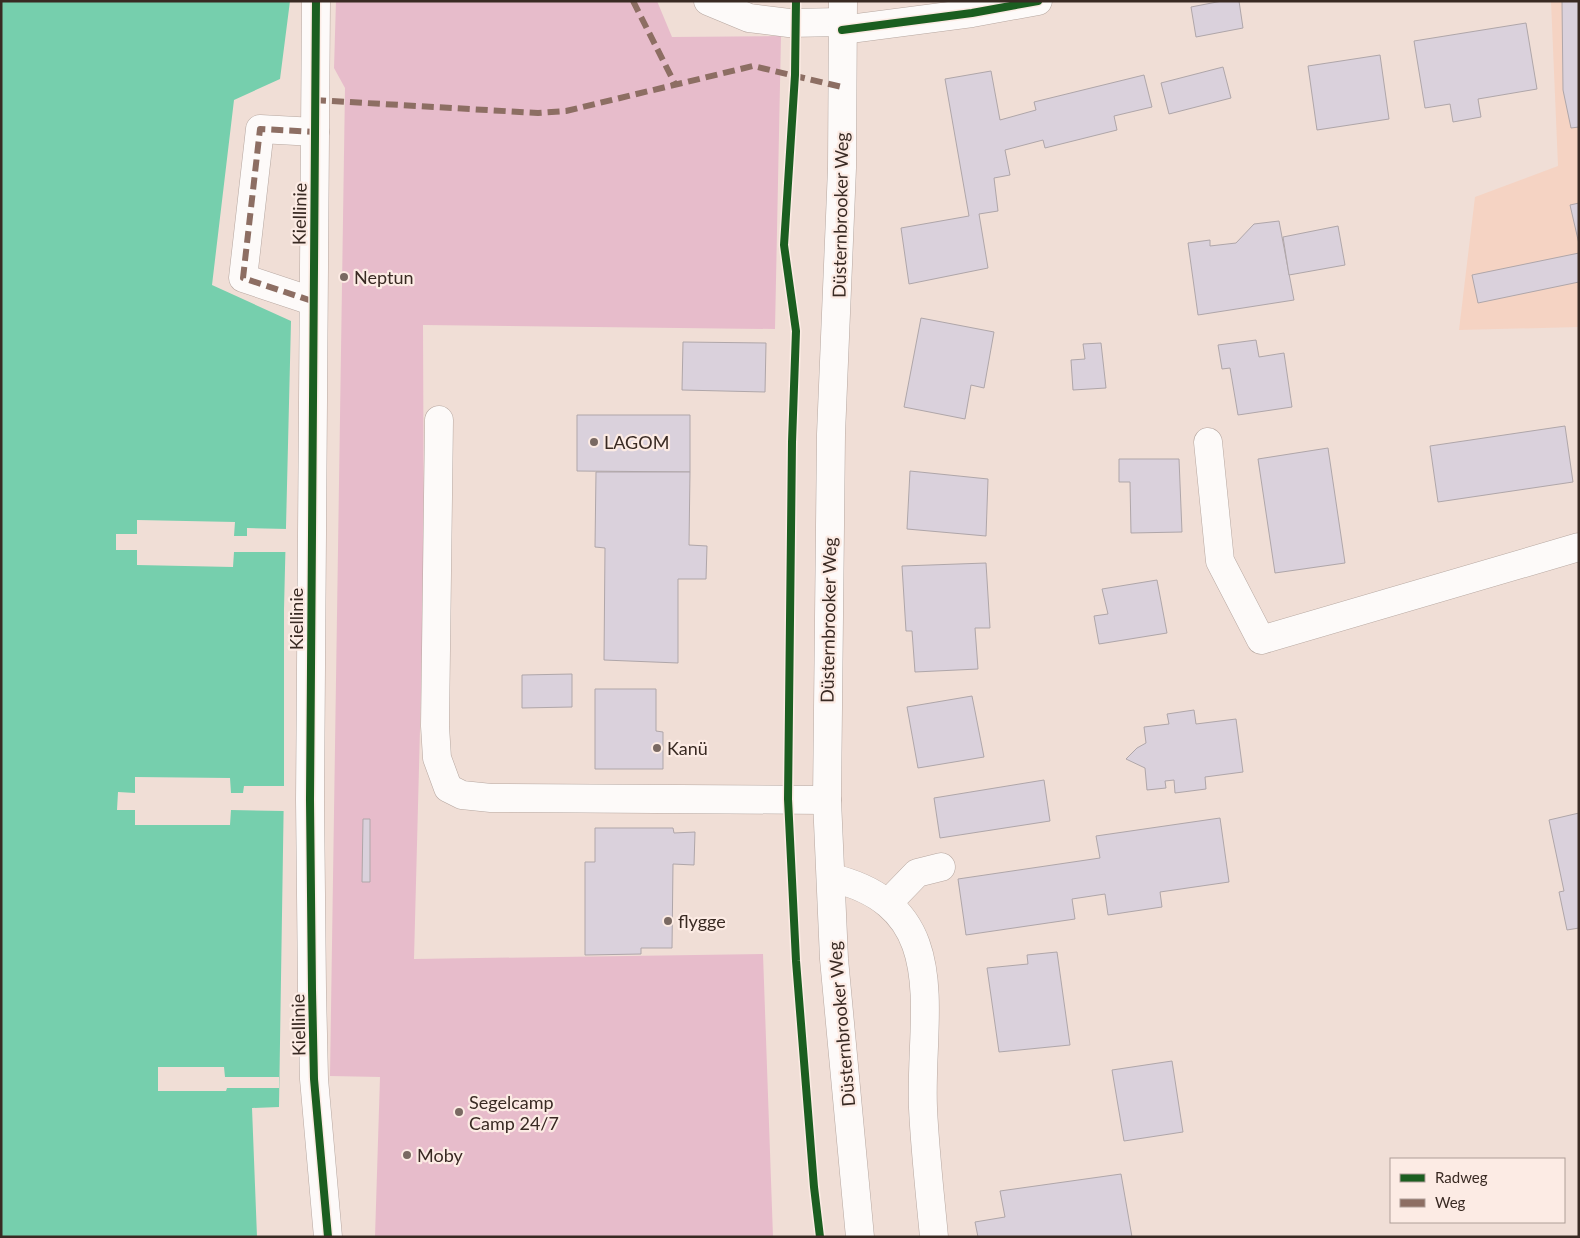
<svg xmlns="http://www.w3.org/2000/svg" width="1580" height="1238" font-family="Lato,sans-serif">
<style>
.built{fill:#f5d3c3}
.green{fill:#e7bccb}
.water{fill:#76cfad}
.pier{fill:#f0ded6}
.building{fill:#dad1dc;stroke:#afa6a9}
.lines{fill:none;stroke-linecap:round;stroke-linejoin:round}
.minor-casing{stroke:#b6a7a0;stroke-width:29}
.minor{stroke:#fdfaf9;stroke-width:28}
.quiet{stroke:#8d6e63;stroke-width:6;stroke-dasharray:12 6;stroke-linecap:butt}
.cycleway-casing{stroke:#fcebe4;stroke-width:11}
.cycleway{stroke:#1b5e20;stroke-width:8}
.poi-dot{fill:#796962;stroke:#fcebe4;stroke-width:2}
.labels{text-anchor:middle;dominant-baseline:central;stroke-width:4.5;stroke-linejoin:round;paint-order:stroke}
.street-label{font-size:18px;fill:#392a23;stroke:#fcebe4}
.poi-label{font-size:18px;fill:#392a23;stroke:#fcebe4;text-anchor:start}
</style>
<rect width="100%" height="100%" fill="#f0ded6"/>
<!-- built -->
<path class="built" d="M 1551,1 L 1579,1 L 1579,327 L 1459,330 L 1475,197 L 1558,166 Z"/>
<!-- green -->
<path class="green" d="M 336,1 L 657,1 L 672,37 L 781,36 L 775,329 L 423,325 L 424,576 L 414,959 L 763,954 L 773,1237 L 375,1237 L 380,1077 L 330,1076 L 345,88 L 334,68 Z"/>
<!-- water -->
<path class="water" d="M 1,1 L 290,1 L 280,79 L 234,100 L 212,285 L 291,321 L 284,609 L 284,786 L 279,1107 L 252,1108 L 257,1237 L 1,1237 Z"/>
<!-- pier -->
<g class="pier">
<path d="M 137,520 L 235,522 L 234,536 L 247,536 L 247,528 L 287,529 L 287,552 L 234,552 L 233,567 L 137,565 L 137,550 L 116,550 L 116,534 L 137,534 Z"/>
<path d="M 135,777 L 230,778 L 231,793 L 243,793 L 244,786 L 284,786 L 284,811 L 231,810 L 230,825 L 135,825 L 135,810 L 117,810 L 118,792 L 135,793 Z"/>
<path d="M 158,1067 L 224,1067 L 225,1077 L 279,1077 L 279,1088 L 227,1088 L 226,1091 L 158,1091 Z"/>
</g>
<!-- building -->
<g class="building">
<path d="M 1222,1 L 1239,1 L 1243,28 L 1196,37 L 1191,7 Z"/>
<path d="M 1562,1 L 1579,1 L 1579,127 L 1571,128 L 1563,90 Z"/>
<path d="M 1526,23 L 1537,89 L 1478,99 L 1481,117 L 1453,122 L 1450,104 L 1425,108 L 1414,41 Z"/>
<path d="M 1380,55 L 1389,119 L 1317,130 L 1308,66 Z"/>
<path d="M 1223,67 L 1231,98 L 1169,114 L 1161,83 Z"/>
<path d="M 991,71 L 1000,120 L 1036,110 L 1034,102 L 1144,75 L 1152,107 L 1114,116 L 1117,130 L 1045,148 L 1043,140 L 1005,150 L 1010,175 L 994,178 L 998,211 L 979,214 L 988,268 L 909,284 L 901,228 L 969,216 L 945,79 Z"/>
<path d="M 1579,203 L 1579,244 L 1570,205 Z"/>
<path d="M 1279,221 L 1294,300 L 1198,315 L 1188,243 L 1210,240 L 1210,246 L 1236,243 L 1254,224 Z"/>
<path d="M 1338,226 L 1345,265 L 1289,275 L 1283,237 Z"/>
<path d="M 1579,253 L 1579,282 L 1478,303 L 1472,275 Z"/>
<path d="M 921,318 L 994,332 L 984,388 L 971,385 L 965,419 L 904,407 Z"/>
<path d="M 1256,340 L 1259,357 L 1284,353 L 1292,407 L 1238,415 L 1230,368 L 1222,369 L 1218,345 Z"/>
<path d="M 683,342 L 766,343 L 765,392 L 682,390 Z"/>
<path d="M 1101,343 L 1106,388 L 1073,390 L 1071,360 L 1085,359 L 1083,344 Z"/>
<path d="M 577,415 L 690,415 L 690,472 L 577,471 Z"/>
<path d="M 1565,426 L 1573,482 L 1438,502 L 1430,446 Z"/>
<path d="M 1328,448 L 1345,563 L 1275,573 L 1258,459 Z"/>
<path d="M 1119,459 L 1179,459 L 1182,532 L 1131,533 L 1130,482 L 1119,482 Z"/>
<path d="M 910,471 L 988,479 L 986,536 L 907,529 Z"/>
<path d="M 596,472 L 690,472 L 689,545 L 707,546 L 706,579 L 678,579 L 678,663 L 604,660 L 605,548 L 595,547 Z"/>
<path d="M 986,563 L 990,628 L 975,628 L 978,669 L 915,672 L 912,631 L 906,631 L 902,566 Z"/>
<path d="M 1157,580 L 1167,633 L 1099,644 L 1094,616 L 1108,614 L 1102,589 Z"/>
<path d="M 572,674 L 572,707 L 522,708 L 522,675 Z"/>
<path d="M 595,689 L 656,689 L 656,731 L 663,732 L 663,769 L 595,769 Z"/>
<path d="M 972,696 L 984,757 L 918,768 L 907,707 Z"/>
<path d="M 1194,710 L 1196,724 L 1236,719 L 1243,772 L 1205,777 L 1206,789 L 1175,793 L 1174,780 L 1165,781 L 1166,788 L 1147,790 L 1145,768 L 1126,759 L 1137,748 L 1146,743 L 1144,727 L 1169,724 L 1167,714 Z"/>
<path d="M 1044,780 L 1050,821 L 940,838 L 934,798 Z"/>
<path d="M 1579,813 L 1579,928 L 1567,930 L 1559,892 L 1564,891 L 1549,820 Z"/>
<path d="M 1220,818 L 1229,882 L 1160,892 L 1162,907 L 1108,915 L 1105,894 L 1072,899 L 1075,919 L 966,935 L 958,879 L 1100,858 L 1096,836 Z"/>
<path d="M 363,819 L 370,819 L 370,882 L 362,882 Z"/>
<path d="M 595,828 L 673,828 L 674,833 L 695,832 L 694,865 L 673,864 L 672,948 L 641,948 L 641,954 L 585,955 L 585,862 L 595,862 Z"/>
<path d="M 1057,952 L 1070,1045 L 999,1052 L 987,968 L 1028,964 L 1027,955 Z"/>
<path d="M 1172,1061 L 1183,1132 L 1124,1141 L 1112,1070 Z"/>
<path d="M 1121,1174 L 1132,1237 L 978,1237 L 975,1222 L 1005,1217 L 1000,1191 Z"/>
</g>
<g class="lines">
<!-- minor casing -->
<g class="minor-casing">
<g id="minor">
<path d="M 316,1 L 310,800 L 312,990 L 314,1079 L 328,1237"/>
<path d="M 708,1 L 749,18 L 789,23 L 842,22"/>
<path d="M 843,1 L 842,168 L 831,434 L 827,800 L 834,959 L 860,1237"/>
<path d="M 842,30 L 972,13 L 1038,1"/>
<path d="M 312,301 L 243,278 L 260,129 L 315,132"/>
<path d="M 439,420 L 435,726 L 437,758 L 448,788 L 462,795 L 491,798 L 827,800"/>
<path d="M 1208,442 L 1220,561 L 1261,640 L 1579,547"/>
<path d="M 832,878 C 955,907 919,1015 923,1108 C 925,1151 930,1194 934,1237"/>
<path d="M 888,903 L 917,873 L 941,867"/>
</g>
</g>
<!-- minor -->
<use href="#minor" class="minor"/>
<!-- quiet -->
<g class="quiet">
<path d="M 633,1 L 675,84"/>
<path d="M 314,100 L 538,113 L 566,111 L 753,66 L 842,87"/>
<path d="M 312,301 L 243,278 L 260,129 L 315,132"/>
</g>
<!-- cycleway casing -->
<g class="cycleway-casing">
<g id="cycleway">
<path d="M 316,1 L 310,800 L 312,990 L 314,1079 L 328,1237"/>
<path d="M 796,1 L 795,75 L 784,245 L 796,331 L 792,442 L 788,799 L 796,961 L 814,1187 L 820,1237"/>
<path d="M 842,30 L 972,13 L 1038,1"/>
</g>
</g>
<!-- cycleway -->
<use href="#cycleway" class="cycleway"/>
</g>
<!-- markers -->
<g class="poi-dot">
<circle cx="344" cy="277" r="5"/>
<circle cx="594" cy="442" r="5"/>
<circle cx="657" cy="748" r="5"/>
<circle cx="668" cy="921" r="5"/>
<circle cx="459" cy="1112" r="5"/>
<circle cx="407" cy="1155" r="5"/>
</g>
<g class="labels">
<!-- street labels -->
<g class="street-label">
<text transform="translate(299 214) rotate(-89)">Kiellinie</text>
<text transform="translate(840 215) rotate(-89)">Düsternbrooker Weg</text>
<text transform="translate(296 619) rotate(-90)">Kiellinie</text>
<text transform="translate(828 620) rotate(-89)">Düsternbrooker Weg</text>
<text transform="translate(841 1024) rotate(-95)">Düsternbrooker Weg</text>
<text transform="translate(298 1025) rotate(-91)">Kiellinie</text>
</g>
<!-- poi labels -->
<g class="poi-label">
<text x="354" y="277">Neptun</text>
<text x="604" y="442">LAGOM</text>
<text x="667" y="748">Kanü</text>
<text x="678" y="921">flygge</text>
<text x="469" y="1102">Segelcamp<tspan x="469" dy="21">Camp 24/7</tspan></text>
<text x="417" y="1155">Moby</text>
</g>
</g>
<!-- border -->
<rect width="1580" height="1238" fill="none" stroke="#392a23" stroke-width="5"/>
<!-- legend -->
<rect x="1390" y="1158" width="175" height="65" fill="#fcebe4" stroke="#ae9e97"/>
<rect x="1400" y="1174" width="25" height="8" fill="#1b5e20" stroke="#ae9e97"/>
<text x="1435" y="1183" font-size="15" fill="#392a23">Radweg</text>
<rect x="1400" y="1199" width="25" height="8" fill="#8d6e63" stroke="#ae9e97"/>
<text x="1435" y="1208" font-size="15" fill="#392a23">Weg</text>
</svg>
